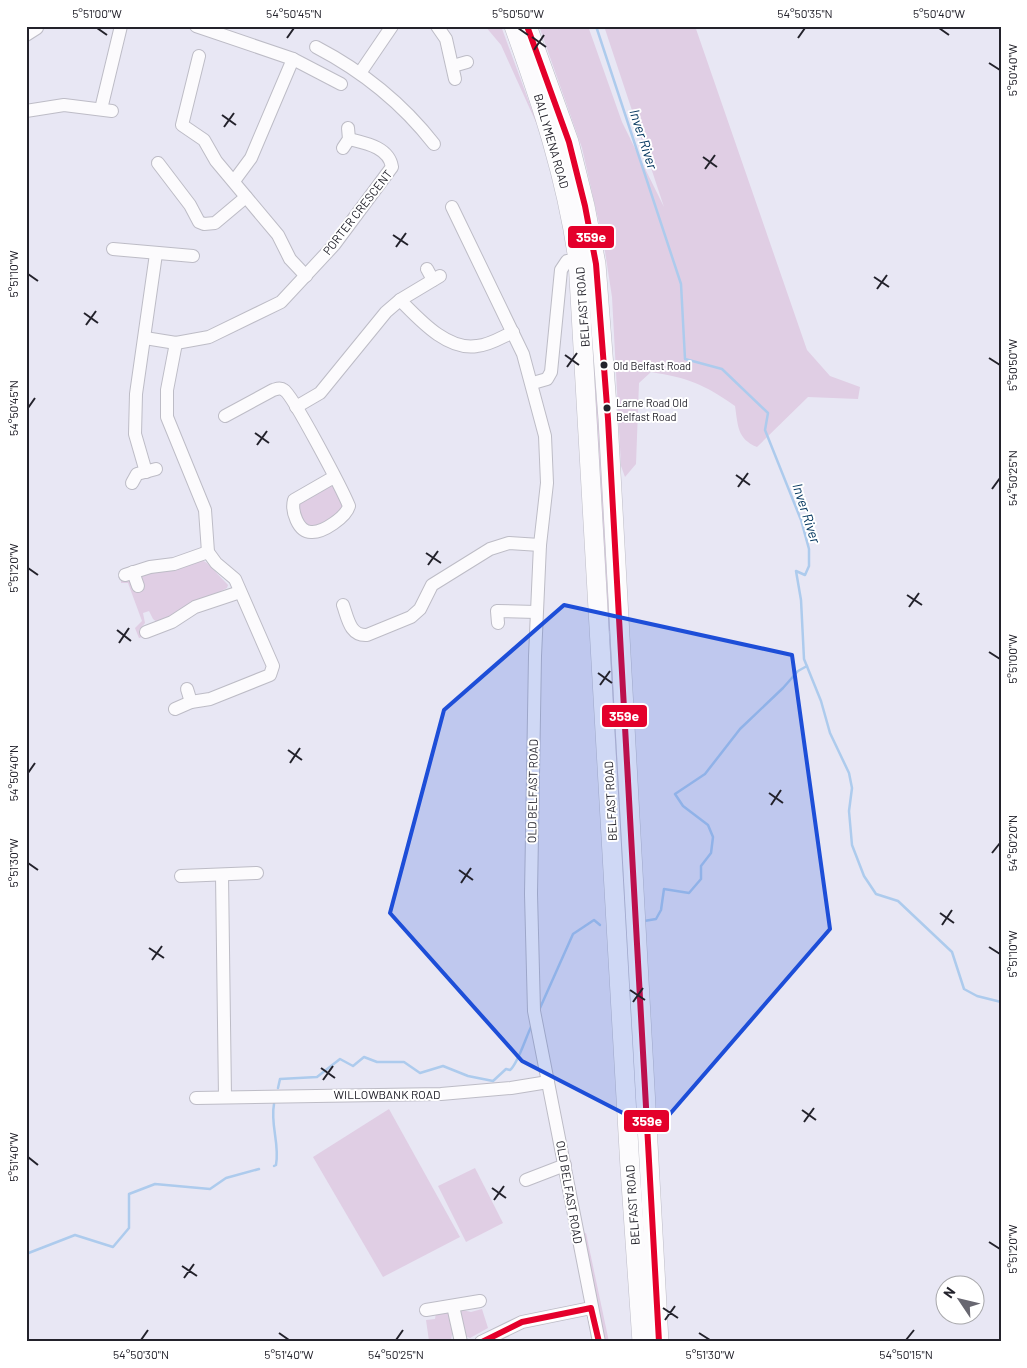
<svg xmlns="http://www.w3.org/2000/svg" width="1027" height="1368" font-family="Barlow,sans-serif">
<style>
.green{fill:#e0cee4}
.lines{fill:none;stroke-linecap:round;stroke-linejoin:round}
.stream{stroke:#adcbed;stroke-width:2.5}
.minor-casing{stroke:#bdbcc6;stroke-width:14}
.highway-casing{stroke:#bdbcc6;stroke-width:20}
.minor{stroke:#fcfbfd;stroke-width:12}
.highway{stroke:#fcfbfd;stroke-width:19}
.bus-1-casing{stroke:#fff;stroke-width:10}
.bus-1{stroke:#e4002b;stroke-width:6}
.marked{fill:#1d4ed8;fill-opacity:0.2;stroke:#1d4ed8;stroke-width:4;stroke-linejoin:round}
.ticks{fill:none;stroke:#23222b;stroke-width:2}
.bus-dot{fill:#23222b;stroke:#fff;stroke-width:2}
.labels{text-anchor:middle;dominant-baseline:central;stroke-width:4;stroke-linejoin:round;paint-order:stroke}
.bus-label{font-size:11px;fill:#23222b;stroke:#fff;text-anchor:start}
.street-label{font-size:12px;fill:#23222b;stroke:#fff}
.water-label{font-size:14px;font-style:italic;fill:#063860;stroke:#fff}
.line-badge{stroke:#fff;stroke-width:2}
.badge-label{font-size:14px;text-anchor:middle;font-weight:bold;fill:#fff}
.neatline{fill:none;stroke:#23222b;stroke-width:2}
.ticks-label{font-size:12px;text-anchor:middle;fill:#23222b}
</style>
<rect width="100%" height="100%" fill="#e8e7f4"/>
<!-- green -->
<g class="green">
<path d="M 485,26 L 501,26 L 539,129 L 501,45 Z"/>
<path d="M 539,26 L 588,26 L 622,122 L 664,207 L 604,26 L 695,26 L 807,350 L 830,376 L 860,387 L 858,399 L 808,397 L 757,447 C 737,439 738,425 735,406 C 704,384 688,378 651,372 L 639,383 L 636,464 L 625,477 L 621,466 L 612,297 L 604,245 L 582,148 Z"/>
<path d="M 588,251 L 594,289 L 612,631 L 608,631 L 590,343 Z"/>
<path d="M 330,485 L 333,486 L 343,503 L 340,514 L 317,527 L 310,528 L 301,520 L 297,503 Z"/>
<path d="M 202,560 L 207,563 L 228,585 L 227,588 L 221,591 L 222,594 L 165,620 L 157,622 L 153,619 L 149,611 L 143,613 L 145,623 L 139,630 L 142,637 L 139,638 L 135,628 L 142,621 L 128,583 L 121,583 L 121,580 L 124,579 L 132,582 L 140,576 Z"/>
<path d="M 610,639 L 612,639 L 632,1016 L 629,1016 L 608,640 Z"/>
<path d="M 389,1109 L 460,1237 L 383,1277 L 313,1157 Z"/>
<path d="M 475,1168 L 503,1223 L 466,1242 L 438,1186 Z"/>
<path d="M 586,1233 L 609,1342 L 605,1342 L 583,1234 Z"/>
<path d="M 458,1309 L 471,1312 L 482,1309 L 488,1328 L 470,1338 L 465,1336 Z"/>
<path d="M 448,1312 L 453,1330 L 451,1340 L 429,1341 L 426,1320 L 435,1319 L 436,1313 Z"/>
</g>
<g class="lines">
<!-- stream -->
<g class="stream">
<path d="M 596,26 L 681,284 L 685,359 L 722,369 L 768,413 L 765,430 L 801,520 L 809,549 L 809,566 L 805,575 L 796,571 L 801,600 L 804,659 L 821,701 L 830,733 L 849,773 L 852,788 L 849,811 L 852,845 L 864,876 L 876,894 L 898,901 L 952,952 L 964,989 L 977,996 L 1001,1002"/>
<path d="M 644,921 L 656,919 L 661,910 L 664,889 L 689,893 L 701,879 L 701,866 L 711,853 L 713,837 L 708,825 L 683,806 L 675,794 L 705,774 L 740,729 L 783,688 L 798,671 L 807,666"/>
<path d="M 540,1008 L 573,934 L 594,920 L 600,925"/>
<path d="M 278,1088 L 280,1079 L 317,1077 L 340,1059 L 353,1066 L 364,1057 L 377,1062 L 404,1062 L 420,1073 L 443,1066 L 468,1076 L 493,1081 L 506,1069 L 510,1070 C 518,1064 526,1036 532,1025"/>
<path d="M 274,1166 L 276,1165 C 280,1144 270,1125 274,1104"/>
<path d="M 26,1254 L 75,1235 L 113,1247 L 129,1228 L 129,1194 L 155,1184 L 210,1189 L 226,1178 L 259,1169"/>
</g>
<!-- minor casing -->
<g class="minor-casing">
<g id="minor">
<path d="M 196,26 L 293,59 L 341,84"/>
<path d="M 437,26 L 446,39 L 455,79"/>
<path d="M 26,35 L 37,28"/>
<path d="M 316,47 C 362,71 402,103 434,144"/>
<path d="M 199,56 L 182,125 L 204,140 L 216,161 L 278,235 L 290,259 L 306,276"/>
<path d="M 453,66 L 467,62"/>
<path d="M 360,73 L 392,26"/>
<path d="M 101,109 L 121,26"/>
<path d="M 26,111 L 64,105 L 112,111"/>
<path d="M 343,148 L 349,139 L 348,128"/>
<path d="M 158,163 L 190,205 L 199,222 L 204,224 L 215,223 L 246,197"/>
<path d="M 234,181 L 251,158 L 293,59"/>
<path d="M 452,207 L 523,354 L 545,436 L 547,483 L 540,545 L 535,656 L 531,894 L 534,1011 L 599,1342"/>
<path d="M 113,249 L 193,256"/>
<path d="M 427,269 L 433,280"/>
<path d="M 400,300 C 419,319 447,351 477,346 C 490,345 502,337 513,332"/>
<path d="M 145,338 L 176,343 L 209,337 L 281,302 L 334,245 L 392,167 C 389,147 365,143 349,139"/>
<path d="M 533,383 L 547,379 L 551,372 L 561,270 L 567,261 L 578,260"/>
<path d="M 296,407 L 320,393 L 386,312 L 400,300 L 440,276"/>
<path d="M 225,416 L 273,390 C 277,389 280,387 284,390 C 293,395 343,491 349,506 C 346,517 323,533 311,532 C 298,532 291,511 294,500 L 334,477"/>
<path d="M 146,472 L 135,434 L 136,394 L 156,254"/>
<path d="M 132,483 L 137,474 L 156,469"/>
<path d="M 133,572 L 138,586"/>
<path d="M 125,575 L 150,567 L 174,564 L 208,552"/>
<path d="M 343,605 C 348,619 350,636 367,635 L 411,617 L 420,609 L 432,585 L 490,549 L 509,543 L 540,545"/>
<path d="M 498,623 L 497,611 L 536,612"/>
<path d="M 146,632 L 172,622 L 195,607 L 240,592"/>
<path d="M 187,689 L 191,702"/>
<path d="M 175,709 L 191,702 L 210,699 L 270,675 L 273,666 L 235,579 L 216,563 L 208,552 L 205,510 L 167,417 L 167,390 L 176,343"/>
<path d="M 222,875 L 225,1097"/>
<path d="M 181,876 L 257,873"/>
<path d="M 196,1098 L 441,1094 L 511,1088 L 548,1082"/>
<path d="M 526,1180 L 565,1165"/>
<path d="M 453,1306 L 461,1342"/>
<path d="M 426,1310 L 480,1301"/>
<path d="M 481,1342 L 522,1322 L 591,1308"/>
</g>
</g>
<!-- highway casing -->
<g class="highway-casing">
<g id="highway">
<path d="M 514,26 C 542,105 566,176 578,260 L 630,1168 L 642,1342"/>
<path d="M 527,26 L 569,142 L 585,206 L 596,264 L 608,419 L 659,1342"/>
</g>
</g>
<!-- minor -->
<use href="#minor" class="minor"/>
<!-- highway -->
<use href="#highway" class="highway"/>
<!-- bus-1 casing -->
<g class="bus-1-casing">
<g id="bus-1">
<path d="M 527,26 L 569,142 L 585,206 L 596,264 L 608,419 L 659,1342"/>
<path d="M 482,1342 L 522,1322 L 591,1308 L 599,1342"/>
</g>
</g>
<!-- bus-1 -->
<use href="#bus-1" class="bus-1"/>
</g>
<!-- marked area -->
<path class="marked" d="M 564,605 L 792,655 L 830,929 L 656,1130 L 522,1061 L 390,913 L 444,710 Z"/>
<!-- ticks -->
<path class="ticks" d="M 97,28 L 107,35M 518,28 L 528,35M 939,28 L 949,35M 532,37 L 546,47M 287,38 L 294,28M 798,38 L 805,28M 534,50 L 544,35M 989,63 L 1000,70M 222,115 L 236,125M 224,127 L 234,113M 703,157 L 717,167M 705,169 L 715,155M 393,235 L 408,245M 396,247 L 406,233M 28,274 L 38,281M 874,277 L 889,287M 877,289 L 887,275M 84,313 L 98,323M 86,325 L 96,311M 565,355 L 579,365M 989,358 L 1000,365M 567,367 L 577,353M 28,408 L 35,398M 255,433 L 269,443M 257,445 L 267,431M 736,475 L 750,485M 738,487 L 748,473M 992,489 L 1000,478M 426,553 L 441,563M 428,565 L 438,551M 28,568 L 38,575M 907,595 L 922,605M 909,607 L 919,593M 117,630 L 131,641M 119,643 L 129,628M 989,652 L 1000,659M 598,673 L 612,683M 600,685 L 610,671M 288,750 L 302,760M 290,763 L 300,748M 28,773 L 35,763M 769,793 L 783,803M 771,805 L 781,790M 992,853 L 1000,843M 28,863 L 38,870M 459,870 L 473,880M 461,883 L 471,868M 940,913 L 954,923M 942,925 L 952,910M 989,947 L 1000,954M 149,948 L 164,958M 152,960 L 162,946M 630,990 L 645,1000M 633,1002 L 643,988M 321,1068 L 335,1078M 323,1080 L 333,1066M 802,1110 L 816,1120M 804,1122 L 814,1108M 28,1157 L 38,1165M 492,1188 L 506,1198M 494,1200 L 504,1186M 989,1242 L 1000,1249M 182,1266 L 197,1276M 184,1278 L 194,1264M 663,1308 L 678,1318M 665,1320 L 675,1306M 279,1333 L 289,1340M 699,1333 L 710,1340M 141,1340 L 148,1330M 396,1340 L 403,1330M 906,1340 L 914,1330"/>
<!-- markers -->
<g class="bus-dot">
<circle cx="604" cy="365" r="4.5"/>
<circle cx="607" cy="408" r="4.5"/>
</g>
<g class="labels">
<!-- bus labels -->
<g class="bus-label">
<text x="613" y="365">Old Belfast Road</text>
<text x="616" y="402">Larne Road Old<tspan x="616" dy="14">Belfast Road</tspan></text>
</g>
<!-- street labels -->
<g class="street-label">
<text transform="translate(552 141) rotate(74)">BALLYMENA ROAD</text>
<text transform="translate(357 212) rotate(-52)">PORTER CRESCENT</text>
<text transform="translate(582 307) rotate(-94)">BELFAST ROAD</text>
<text transform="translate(532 791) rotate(-89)">OLD BELFAST ROAD</text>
<text transform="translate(610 801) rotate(-93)">BELFAST ROAD</text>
<text x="387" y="1094">WILLOWBANK ROAD</text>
<text transform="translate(570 1192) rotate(80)">OLD BELFAST ROAD</text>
<text transform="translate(632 1205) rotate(-94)">BELFAST ROAD</text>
</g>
<!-- water labels -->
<g class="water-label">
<text transform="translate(644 139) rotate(72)">Inver River</text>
<text transform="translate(807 513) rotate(72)">Inver River</text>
</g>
</g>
<g class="line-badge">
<rect x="567" y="225" width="48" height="24" rx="5" fill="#e4002b"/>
<rect x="601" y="704" width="47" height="24" rx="5" fill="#e4002b"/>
<rect x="623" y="1109" width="47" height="24" rx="5" fill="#e4002b"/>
</g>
<g class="badge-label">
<text x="591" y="242">359e</text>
<text x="624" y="721">359e</text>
<text x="647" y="1126">359e</text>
</g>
<!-- border -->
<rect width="1027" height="1368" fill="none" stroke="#ffffff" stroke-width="55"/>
<!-- north arrow -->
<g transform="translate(960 1300) rotate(305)"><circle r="24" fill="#ffffff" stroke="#a7a7aa"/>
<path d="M0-4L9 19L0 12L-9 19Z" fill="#686771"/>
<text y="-8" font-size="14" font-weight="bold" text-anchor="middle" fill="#23222b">N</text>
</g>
<rect x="28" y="28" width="972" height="1312" class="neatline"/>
<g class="ticks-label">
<text x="97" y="18">5°51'00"W</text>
<text x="294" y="18">54°50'45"N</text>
<text x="518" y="18">5°50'50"W</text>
<text x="805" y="18">54°50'35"N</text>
<text x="939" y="18">5°50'40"W</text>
<text transform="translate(1013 70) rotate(-90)" y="4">5°50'40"W</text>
<text transform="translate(14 274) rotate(-90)" y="4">5°51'10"W</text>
<text transform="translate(1013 365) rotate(-90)" y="4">5°50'50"W</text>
<text transform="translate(14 408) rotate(-90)" y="4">54°50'45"N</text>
<text transform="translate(1013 478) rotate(-90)" y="4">54°50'25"N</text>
<text transform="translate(14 568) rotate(-90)" y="4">5°51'20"W</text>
<text transform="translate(1013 659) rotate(-90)" y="4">5°51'00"W</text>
<text transform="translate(14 773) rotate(-90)" y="4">54°50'40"N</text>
<text transform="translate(1013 843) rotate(-90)" y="4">54°50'20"N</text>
<text transform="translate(14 863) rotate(-90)" y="4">5°51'30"W</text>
<text transform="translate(1013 954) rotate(-90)" y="4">5°51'10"W</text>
<text transform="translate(14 1157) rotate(-90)" y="4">5°51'40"W</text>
<text transform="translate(1013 1249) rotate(-90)" y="4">5°51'20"W</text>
<text x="141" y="1359">54°50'30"N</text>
<text x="289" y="1359">5°51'40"W</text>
<text x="396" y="1359">54°50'25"N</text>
<text x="710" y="1359">5°51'30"W</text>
<text x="906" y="1359">54°50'15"N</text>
</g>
</svg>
